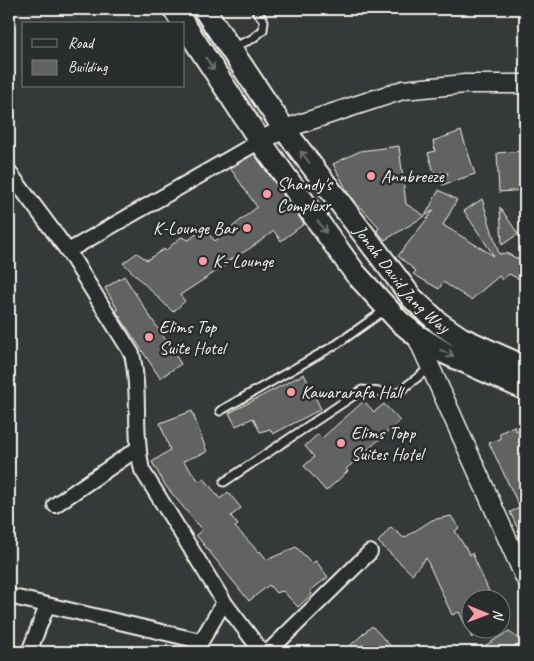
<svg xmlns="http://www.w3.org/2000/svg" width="534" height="661" font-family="Caveat,sans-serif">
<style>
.building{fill:#616362;stroke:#f4f1e8}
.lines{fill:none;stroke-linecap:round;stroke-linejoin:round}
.service-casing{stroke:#f4f1e8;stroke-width:11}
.minor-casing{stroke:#f4f1e8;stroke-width:18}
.tertiary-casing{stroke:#f4f1e8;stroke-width:21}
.primary-casing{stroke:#f4f1e8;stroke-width:25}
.service{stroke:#2a2d2e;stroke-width:7}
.minor{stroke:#2a2d2e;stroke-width:14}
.tertiary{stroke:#2a2d2e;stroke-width:18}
.primary{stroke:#2a2d2e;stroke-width:21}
.oneway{stroke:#71726f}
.poi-dot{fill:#ff9aa2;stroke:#2a2d2e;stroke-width:2}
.labels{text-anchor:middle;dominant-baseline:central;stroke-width:5;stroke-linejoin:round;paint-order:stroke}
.poi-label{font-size:18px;fill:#f4f1e8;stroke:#2a2d2e;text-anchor:start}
.street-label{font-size:18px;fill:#f4f1e8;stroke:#2a2d2e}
</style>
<rect width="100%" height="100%" fill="#363939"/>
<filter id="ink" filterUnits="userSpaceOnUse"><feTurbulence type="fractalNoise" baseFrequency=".02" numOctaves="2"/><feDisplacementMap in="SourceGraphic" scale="10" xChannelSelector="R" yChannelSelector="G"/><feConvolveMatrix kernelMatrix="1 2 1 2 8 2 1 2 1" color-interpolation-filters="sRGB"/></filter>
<g filter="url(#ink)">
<!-- building -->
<g class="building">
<path d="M 461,131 L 475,174 L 442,185 L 448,173 L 434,172 L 428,153 L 435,151 L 433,141 Z"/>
<path d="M 399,146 L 406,204 L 425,216 L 385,240 L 377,231 L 379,227 L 348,193 L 333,164 L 360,151 Z"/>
<path d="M 524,151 L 525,190 L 499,192 L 497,153 Z"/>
<path d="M 254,154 L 304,224 L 281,241 L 274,231 L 249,249 L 224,263 L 226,265 L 180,295 L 185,301 L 173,312 L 123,263 L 137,253 L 147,260 L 164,249 L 165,251 L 181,237 L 189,240 L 196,234 L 207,232 L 215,241 L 257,207 L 230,168 Z"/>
<path d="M 439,190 L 457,200 L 443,225 L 494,256 L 464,211 L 482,199 L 499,254 L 506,253 L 525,262 L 525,282 L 509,274 L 502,280 L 499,276 L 471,300 L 443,282 L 439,289 L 413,274 L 416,271 L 398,256 L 434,210 L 425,216 Z"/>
<path d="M 500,207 L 518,234 L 502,245 Z"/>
<path d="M 124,276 L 181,364 L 160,378 L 116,311 L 118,310 L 105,288 Z"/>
<path d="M 304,374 L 321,409 L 273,434 L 270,429 L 260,432 L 253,418 L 236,426 L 229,413 Z"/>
<path d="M 364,401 L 374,412 L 384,404 L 400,421 L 346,469 L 348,471 L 326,491 L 304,466 L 314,457 L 305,446 L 318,434 L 322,438 Z"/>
<path d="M 192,411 L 207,452 L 183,461 L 199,481 L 204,478 L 220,499 L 228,492 L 241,508 L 231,516 L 238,525 L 235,527 L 259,552 L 260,551 L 267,560 L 296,547 L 312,563 L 316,561 L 328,577 L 310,591 L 312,594 L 298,607 L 283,591 L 276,593 L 269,585 L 249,601 L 196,535 L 202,530 L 165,485 L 152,462 L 170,450 L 160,423 Z"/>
<path d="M 514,426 L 516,431 L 525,426 L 525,545 L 510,512 L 520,508 L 489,443 L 500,439 L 500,433 Z"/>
<path d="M 451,516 L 459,528 L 455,531 L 470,555 L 472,553 L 491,596 L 485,598 L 472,598 L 472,638 L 459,612 L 452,615 L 426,558 L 412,574 L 378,542 L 391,527 L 404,538 L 432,520 Z"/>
<path d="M 372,626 L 396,652 L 343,652 Z"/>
<path d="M 509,631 L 525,645 L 525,652 L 475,652 Z"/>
</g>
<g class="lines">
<!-- service casing -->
<g class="service-casing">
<g id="service">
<path d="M 233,47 L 252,39 L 263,30 L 264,21 L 255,9"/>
<path d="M 220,411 L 337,344 L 385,310"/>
<path d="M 224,482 L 362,390 L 396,394 L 431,367"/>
</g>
</g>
<!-- minor casing -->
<g class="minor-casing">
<g id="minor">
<path d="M 9,172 L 68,251 L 132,354 C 141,393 133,431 142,470 L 224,602 L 262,652"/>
<path d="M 68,251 L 260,141"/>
<path d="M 55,505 L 137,449"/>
<path d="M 9,596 L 200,641"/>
<path d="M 29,652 L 47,606"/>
<path d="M 195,652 L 224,602"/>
<path d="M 268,652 L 370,552"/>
</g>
</g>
<!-- tertiary casing -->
<g class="tertiary-casing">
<g id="tertiary">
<path d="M 260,141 L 284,129 L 403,90 L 465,84 L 525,84"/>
<path d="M 416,335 L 525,578"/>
</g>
</g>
<!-- primary casing -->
<g class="primary-casing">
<g id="primary">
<path d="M 174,9 L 260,141 L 355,273 L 399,321 L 416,335 L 445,353 L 525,389"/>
<path id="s1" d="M 204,9 L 284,129 L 412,298 L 439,323 L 461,338 L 525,367"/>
</g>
</g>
<!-- service -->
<use href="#service" class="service"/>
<!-- minor -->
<use href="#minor" class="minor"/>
<!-- tertiary -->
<use href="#tertiary" class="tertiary"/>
<!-- primary -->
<use href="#primary" class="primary"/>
</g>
<!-- one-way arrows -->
<defs><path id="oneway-shaft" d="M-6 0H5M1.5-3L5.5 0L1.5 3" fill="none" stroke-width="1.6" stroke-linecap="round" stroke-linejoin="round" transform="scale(1.25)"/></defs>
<g class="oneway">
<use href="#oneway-shaft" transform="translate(210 64) rotate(57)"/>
<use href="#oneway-shaft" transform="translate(305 157) rotate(-127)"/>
<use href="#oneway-shaft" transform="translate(322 227) rotate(54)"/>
<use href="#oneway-shaft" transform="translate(447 353) rotate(25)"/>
</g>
</g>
<!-- markers -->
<g class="poi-dot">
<circle cx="371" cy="176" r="5"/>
<circle cx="267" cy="194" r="5"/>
<circle cx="247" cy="228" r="5"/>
<circle cx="203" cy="261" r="5"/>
<circle cx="149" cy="337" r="5"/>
<circle cx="291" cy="392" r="5"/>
<circle cx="341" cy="443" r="5"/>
</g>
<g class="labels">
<!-- poi labels -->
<g class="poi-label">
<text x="381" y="176">Annbreeze</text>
<text x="277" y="184">Shandy's<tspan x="277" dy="21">Complexr</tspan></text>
<text x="237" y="228" text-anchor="end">K-Lounge Bar</text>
<text x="213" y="261">K- Lounge</text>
<text x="159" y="327">Elims Top<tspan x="159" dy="21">Suite Hotel</tspan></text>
<text x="301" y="392">Kawararafa Hall</text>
<text x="351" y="433">Elims Topp<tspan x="351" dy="21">Suites Hotel</tspan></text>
</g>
<!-- street labels -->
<g class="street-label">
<text stroke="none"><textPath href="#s1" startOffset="335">Jonah David Jang Way</textPath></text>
</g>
</g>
<!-- margin -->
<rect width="534" height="661" fill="none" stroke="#2a2d2e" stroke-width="30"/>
<rect x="15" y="15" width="504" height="631" fill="none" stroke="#f4f1e8" stroke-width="2" filter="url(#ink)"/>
<!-- legend -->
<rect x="22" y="22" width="162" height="65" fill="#2a2d2e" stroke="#7b7b78"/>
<rect x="32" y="39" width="25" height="8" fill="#2a2d2e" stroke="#7b7b78"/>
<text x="68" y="48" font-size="15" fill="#f4f1e8">Road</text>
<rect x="32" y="60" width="25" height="15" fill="#616362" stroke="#7b7b78"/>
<text x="68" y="72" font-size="15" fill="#f4f1e8">Building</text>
<!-- north arrow -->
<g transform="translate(486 614) rotate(91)"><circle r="24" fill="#2a2d2e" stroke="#7b7b78"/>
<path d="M0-4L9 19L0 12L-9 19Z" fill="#ff9aa2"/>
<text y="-8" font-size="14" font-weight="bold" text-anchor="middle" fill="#f4f1e8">N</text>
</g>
</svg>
